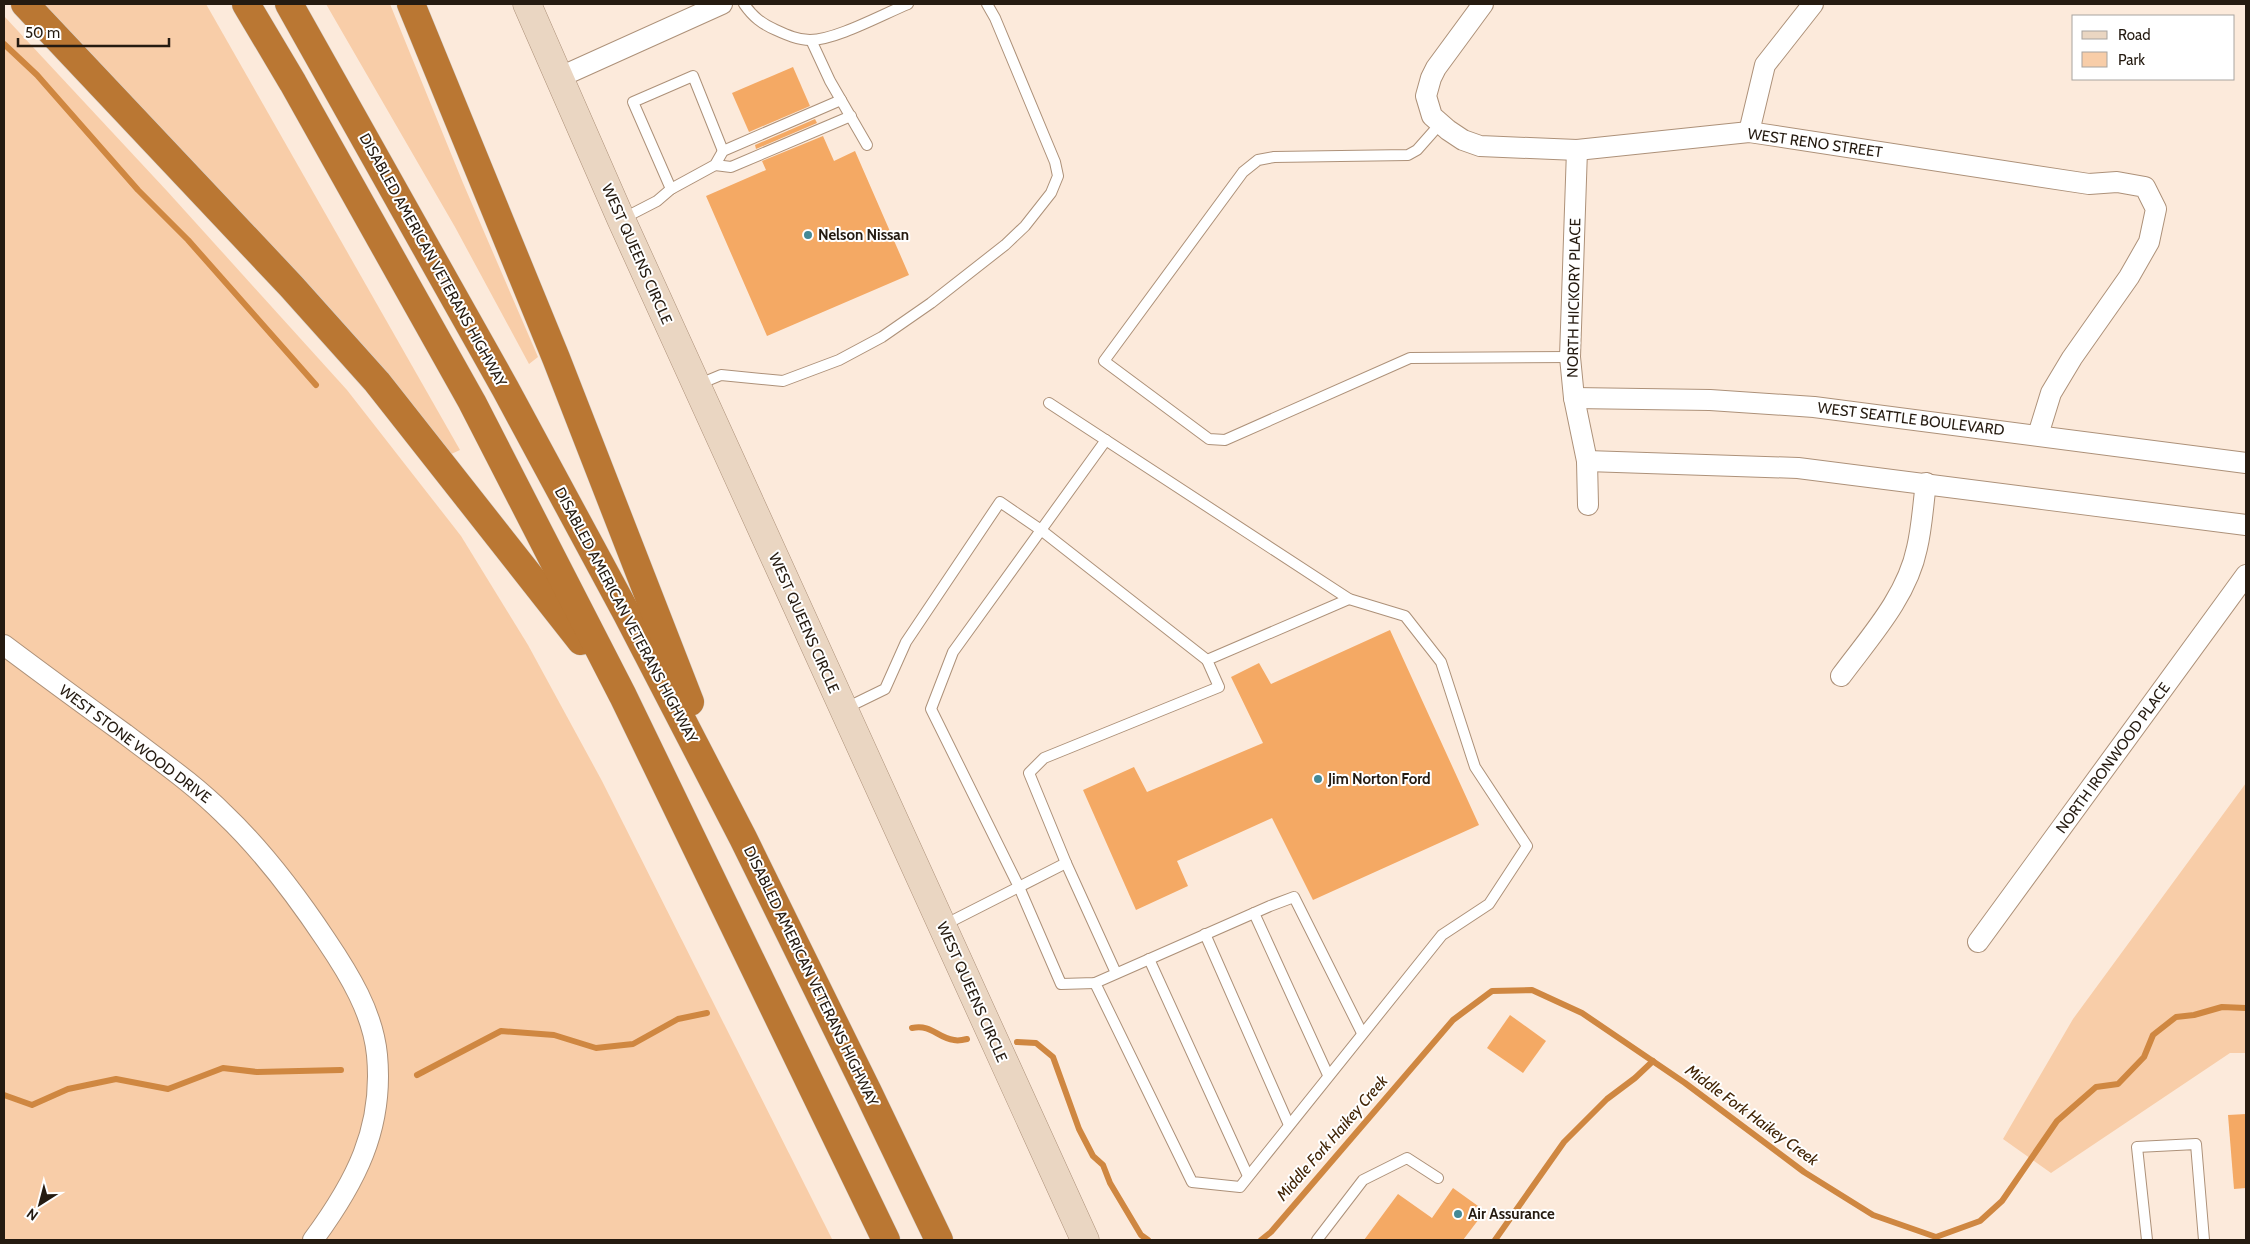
<svg xmlns="http://www.w3.org/2000/svg" width="2250" height="1244" font-family="Cabin,sans-serif">
<style>
.green{fill:#f8cda8}
.lines{fill:none;stroke-linecap:round;stroke-linejoin:round}
.stream{stroke:#cf8741;stroke-width:6}
.building{fill:#f4a964}
.lane-casing{stroke:#ad9179;stroke-width:12}
.street-casing{stroke:#ad9179;stroke-width:22}
.secondary-casing{stroke:#ad9179;stroke-width:29}
.highway-casing{stroke:#d3d1cf;stroke-width:29}
.lane{stroke:#fff;stroke-width:10}
.street{stroke:#fff;stroke-width:20}
.secondary{stroke:#ead6c2;stroke-width:28}
.highway{stroke:#ba7733;stroke-width:28}
.poi-dot{fill:#448996;stroke:#fff;stroke-width:2}
.labels{text-anchor:middle;dominant-baseline:central;stroke-width:4;stroke-linejoin:round;paint-order:stroke}
.street-label{font-size:15px;fill:#251b11;stroke:#fff}
.poi-label{font-size:15px;font-weight:bold;fill:#251b11;stroke:#fff;text-anchor:start}
.water-label{font-size:16px;font-style:italic;fill:#422506;stroke:#fff}
</style>
<rect width="100%" height="100%" fill="#fceadb"/>
<!-- green -->
<g class="green">
<path d="M 44,4 L 206,4 L 460,450 L 449,455 Z"/>
<path d="M 326,4 L 390,4 L 463,183 L 538,357 L 529,364 L 455,227 Z"/>
<path d="M 4,16 L 167,191 L 347,390 L 461,536 L 528,645 L 602,781 L 832,1239 L 4,1240 Z"/>
<path d="M 2246,783 L 2246,1053 L 2230,1053 L 2051,1173 L 2003,1139 L 2073,1019 Z"/>
</g>
<g class="lines">
<!-- stream -->
<g class="stream">
<path d="M 4,44 L 37,75 L 138,190 L 188,240 L 316,385"/>
<path d="M 912,1028 C 932,1024 937,1038 954,1040 C 958,1041 963,1040 967,1039"/>
<path d="M 1017,1042 L 1036,1043 L 1053,1057 L 1079,1129 L 1093,1156 L 1103,1165 L 1110,1183 L 1141,1235 L 1148,1240"/>
<path d="M 417,1075 L 501,1031 L 554,1035 L 596,1048 L 633,1044 L 678,1019 L 707,1013"/>
<path d="M 4,1095 L 32,1105 L 68,1089 L 116,1079 L 168,1089 L 223,1068 L 257,1072 L 341,1070"/>
<path d="M 1261,1240 L 1271,1232 L 1453,1020 L 1492,991 L 1532,990 L 1582,1013 L 1685,1083 L 1804,1172 L 1873,1215 L 1936,1237 L 1980,1221 L 2002,1201 L 2057,1121 L 2096,1087 L 2118,1084 L 2144,1057 L 2153,1035 L 2176,1017 L 2194,1015 L 2222,1007 L 2246,1008"/>
<path d="M 1495,1240 L 1564,1142 L 1607,1099 L 1635,1078 L 1653,1061"/>
</g>
</g>
<!-- building -->
<g class="building">
<path d="M 793,67 L 810,106 L 749,132 L 732,93 Z"/>
<path d="M 815,119 L 817,123 L 756,149 L 755,145 Z"/>
<path d="M 823,136 L 834,161 L 855,151 L 909,275 L 767,336 L 706,196 L 766,170 L 762,161 Z"/>
<path d="M 1390,630 L 1479,825 L 1313,900 L 1272,818 L 1177,861 L 1188,886 L 1136,910 L 1083,790 L 1134,767 L 1147,792 L 1263,743 L 1231,677 L 1259,663 L 1271,684 Z"/>
<path d="M 1510,1015 L 1546,1041 L 1523,1073 L 1487,1048 Z"/>
<path d="M 2246,1114 L 2246,1188 L 2234,1189 L 2228,1115 Z"/>
<path d="M 1453,1188 L 1485,1211 L 1463,1240 L 1364,1240 L 1398,1194 L 1432,1218 Z"/>
</g>
<g class="lines">
<!-- lane casing -->
<g class="lane-casing">
<g id="lane">
<path d="M 744,4 C 753,17 762,24 776,30 C 787,35 798,40 810,40 C 836,40 883,14 908,4"/>
<path d="M 811,40 L 830,81 L 867,145"/>
<path d="M 1440,124 L 1417,150 L 1408,155 L 1274,157 L 1258,160 L 1243,172 L 1104,361 L 1209,439 L 1225,440 L 1410,358 L 1570,357"/>
<path d="M 715,165 L 731,167 L 851,116"/>
<path d="M 671,189 L 633,102 L 693,76 L 723,151"/>
<path d="M 622,219 L 657,201 L 671,189 L 715,165 L 723,151 L 841,100"/>
<path d="M 697,385 L 721,375 L 783,381 L 839,360 L 882,337 L 931,303 L 1005,245 L 1025,226 L 1051,193 L 1058,176 L 1055,162 L 995,18 L 987,4"/>
<path d="M 1049,403 L 1349,599 L 1405,616 L 1441,662 L 1475,767 L 1527,846 L 1489,904 L 1442,935 L 1240,1187 L 1192,1182 L 1095,983"/>
<path d="M 1106,440 L 953,652 L 931,709 L 1019,887 L 1061,984 L 1095,983 L 1270,906 L 1294,897 L 1362,1033"/>
<path d="M 844,709 L 885,689 L 906,642 L 1000,502 L 1041,530 L 1207,660"/>
<path d="M 1254,913 L 1328,1075"/>
<path d="M 944,925 L 1066,863"/>
<path d="M 1205,934 L 1289,1125"/>
<path d="M 1149,959 L 1248,1176"/>
<path d="M 1116,973 L 1066,863 L 1029,773 L 1044,758 L 1219,687 L 1207,660 L 1349,599"/>
<path d="M 1317,1240 L 1363,1180 L 1407,1158 L 1438,1178"/>
<path d="M 2147,1240 L 2137,1147 L 2196,1144 L 2204,1240"/>
</g>
</g>
<!-- street casing -->
<g class="street-casing">
<g id="street">
<path d="M 1483,4 L 1436,68 L 1431,78 L 1426,96 L 1432,116 L 1448,130 L 1463,140 L 1480,146 L 1577,150 L 1749,132 L 2089,184 L 2117,182 L 2145,187 L 2156,209 L 2149,242 L 2129,277 L 2072,358 L 2051,393 L 2038,435"/>
<path d="M 560,77 L 722,4"/>
<path d="M 1749,132 L 1765,65 L 1813,4"/>
<path d="M 1577,150 L 1570,357 L 1574,398 L 1587,461 L 1588,505"/>
<path d="M 1574,398 L 1710,400 L 1814,407 L 2246,463"/>
<path d="M 1587,461 L 1798,468 L 2246,525"/>
<path d="M 4,645 C 44,675 85,705 125,734 C 159,760 194,784 224,814 C 264,852 296,895 326,940 C 349,974 373,1013 377,1055 C 384,1129 355,1183 313,1240"/>
<path d="M 1841,676 C 1869,638 1907,597 1917,548 C 1922,527 1923,505 1926,483"/>
<path d="M 1978,942 L 2246,575"/>
</g>
</g>
<!-- secondary casing -->
<g class="secondary-casing">
<path id="secondary" d="M 527,4 L 621,219 L 1085,1240"/>
</g>
<!-- highway casing -->
<g class="highway-casing">
<g id="highway">
<path d="M 25,4 L 291,286 L 377,382 L 581,641"/>
<path d="M 246,4 L 293,83 L 472,402 L 623,696 L 886,1240"/>
<path d="M 289,4 L 505,388 L 627,614 L 743,838 L 868,1092 L 939,1240"/>
<path d="M 411,4 L 556,358 L 690,702"/>
</g>
</g>
<!-- lane -->
<use href="#lane" class="lane"/>
<!-- street -->
<use href="#street" class="street"/>
<!-- secondary -->
<use href="#secondary" class="secondary"/>
<!-- highway -->
<use href="#highway" class="highway"/>
</g>
<!-- markers -->
<g class="poi-dot">
<circle cx="808" cy="235" r="5"/>
<circle cx="1318" cy="779" r="5"/>
<circle cx="1458" cy="1214" r="5"/>
</g>
<g class="labels">
<!-- street labels -->
<g class="street-label">
<text transform="translate(1815 143) rotate(8)">WEST RENO STREET</text>
<text transform="translate(637 254) rotate(66)">WEST QUEENS CIRCLE</text>
<text transform="translate(433 260) rotate(61)">DISABLED AMERICAN VETERANS HIGHWAY</text>
<text transform="translate(1574 298) rotate(-89)">NORTH HICKORY PLACE</text>
<text transform="translate(1911 419) rotate(7)">WEST SEATTLE BOULEVARD</text>
<text transform="translate(626 615) rotate(62)">DISABLED AMERICAN VETERANS HIGHWAY</text>
<text transform="translate(804 623) rotate(66)">WEST QUEENS CIRCLE</text>
<text transform="translate(135 744) rotate(37)">WEST STONE WOOD DRIVE</text>
<text transform="translate(2113 758) rotate(-54)">NORTH IRONWOOD PLACE</text>
<text transform="translate(811 976) rotate(64)">DISABLED AMERICAN VETERANS HIGHWAY</text>
<text transform="translate(972 992) rotate(66)">WEST QUEENS CIRCLE</text>
</g>
<!-- poi labels -->
<g class="poi-label">
<text x="818" y="235">Nelson Nissan</text>
<text x="1328" y="779">Jim Norton Ford</text>
<text x="1468" y="1214">Air Assurance</text>
</g>
<!-- water labels -->
<g class="water-label">
<text transform="translate(1752 1115) rotate(36)">Middle Fork Haikey Creek</text>
<text transform="translate(1332 1138) rotate(-49)">Middle Fork Haikey Creek</text>
</g>
</g>
<!-- border -->
<rect width="2250" height="1244" fill="none" stroke="#251b11" stroke-width="10"/>
<!-- legend -->
<rect x="2072" y="15" width="162" height="65" fill="#ffffff" stroke="#a8a4a0"/>
<rect x="2082" y="31" width="25" height="8" fill="#ead6c2" stroke="#a8a4a0"/>
<text x="2118" y="40" font-size="15" fill="#251b11">Road</text>
<rect x="2082" y="52" width="25" height="15" fill="#f8cda8" stroke="#a8a4a0"/>
<text x="2118" y="65" font-size="15" fill="#251b11">Park</text>
<!-- north arrow -->
<g transform="translate(40 1204) rotate(216)" stroke="#ffffff" stroke-width="4" paint-order="stroke">
<path d="M0-4L9 19L0 12L-9 19Z" fill="#251b11"/>
<text y="-8" font-size="14" font-weight="bold" text-anchor="middle" fill="#251b11">N</text>
</g>
<!-- scale -->
<path d="M18 38v8h151v-8" fill="none" stroke="#251b11" stroke-width="2.5"/>
<text x="25" y="38" font-size="15" fill="#251b11" stroke="#ffffff" stroke-width="4" paint-order="stroke">50 m</text>
</svg>
